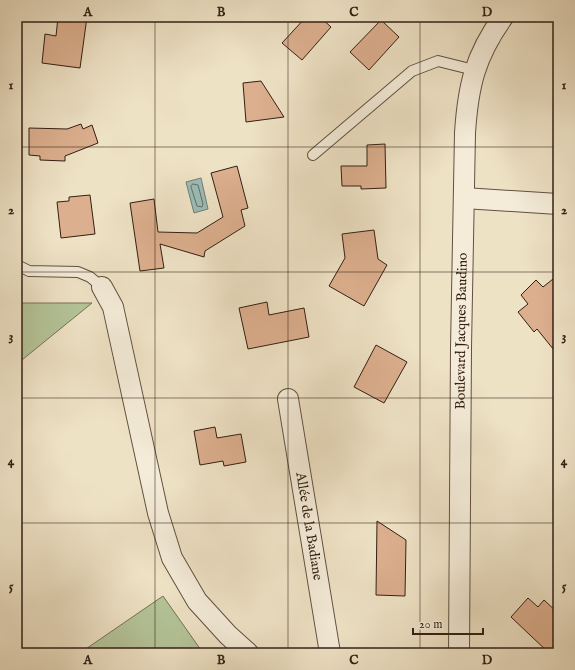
<svg xmlns="http://www.w3.org/2000/svg" width="575" height="670" font-family="'IM FELL English',serif">
<style>
.green{fill:#b4c498;stroke:#747256}
.water{fill:#9abdb9;stroke:#717e77}
.lines{fill:none;stroke-linecap:round;stroke-linejoin:round}
.shore{stroke:#676e66;stroke-width:1}
.building{fill:#dcaf8e;stroke:#341f14}
.lane-casing{stroke:#625040;stroke-width:12}
.street-casing{stroke:#625040;stroke-width:22}
.lane{stroke:#f4ecd9;stroke-width:10}
.street{stroke:#f4ecd9;stroke-width:20}
.grid{fill:none;stroke:#341f14;stroke-width:1;stroke-opacity:0.55}
.labels{text-anchor:middle;dominant-baseline:central;stroke-width:4;stroke-linejoin:round;paint-order:stroke}
.street-label{font-size:14px;fill:#341f14;stroke:#f4ecd9}
.neatline{fill:none;stroke:#341f14;stroke-width:1.5}
.grid-label{font-size:13px;text-anchor:middle;font-weight:bold;fill:#341f14}
</style>
<rect width="100%" height="100%" fill="#eee2c5"/>
<filter id="stains"><feTurbulence type="fractalNoise" baseFrequency=".005" numOctaves="4"/><feColorMatrix values="0 0 0 0 .2 0 0 0 0 .09 0 0 0 0 .02 0 0 0 .5 -.17"/></filter>
<radialGradient id="worn" r=".72"><stop offset=".6" stop-color="#630" stop-opacity="0"/><stop offset="1" stop-color="#630" stop-opacity=".3"/></radialGradient>
<!-- green -->
<g class="green">
<path d="M 17,303 L 92,303 L 17,364 Z"/>
<path d="M 163,596 L 203,653 L 80,653 Z"/>
</g>
<!-- water -->
<path class="water" d="M 201,178 L 208,209 L 194,213 L 186,182 Z"/>
<g class="lines">
<!-- shore -->
<path class="shore" d="M 193,184 L 198,185 L 203,204 L 202,207 L 197,206 L 191,187 Z"/>
</g>
<!-- building -->
<g class="building">
<path d="M 58,17 L 87,17 L 80,68 L 42,63 L 45,34 L 56,36 Z"/>
<path d="M 306,17 L 320,17 L 331,27 L 302,60 L 282,43 Z"/>
<path d="M 381,20 L 399,37 L 369,70 L 350,52 Z"/>
<path d="M 261,81 L 284,117 L 246,122 L 243,83 Z"/>
<path d="M 81,124 L 83,129 L 92,125 L 98,143 L 65,156 L 65,161 L 40,160 L 40,156 L 29,155 L 29,128 L 67,129 Z"/>
<path d="M 385,144 L 386,188 L 361,189 L 361,186 L 342,186 L 341,166 L 367,166 L 367,145 Z"/>
<path d="M 237,166 L 248,208 L 241,210 L 245,226 L 205,251 L 204,257 L 160,244 L 164,268 L 140,271 L 130,203 L 154,199 L 158,232 L 197,233 L 223,217 L 211,173 Z"/>
<path d="M 90,195 L 95,234 L 61,238 L 57,202 L 69,201 L 69,197 Z"/>
<path d="M 374,230 L 378,259 L 387,265 L 364,306 L 329,286 L 345,258 L 342,234 Z"/>
<path d="M 558,275 L 558,355 L 537,329 L 534,332 L 518,312 L 528,304 L 521,295 L 536,280 L 543,287 Z"/>
<path d="M 267,302 L 269,315 L 304,308 L 309,337 L 248,349 L 239,308 Z"/>
<path d="M 376,345 L 407,362 L 384,403 L 354,387 Z"/>
<path d="M 215,427 L 217,438 L 241,434 L 246,462 L 224,466 L 223,461 L 200,465 L 194,431 Z"/>
<path d="M 377,521 L 406,540 L 405,596 L 376,595 Z"/>
<path d="M 528,598 L 538,607 L 544,600 L 558,613 L 558,653 L 549,653 L 511,617 Z"/>
</g>
<g class="lines">
<!-- lane casing -->
<g class="lane-casing">
<g id="lane">
<path d="M 313,155 L 412,71 L 438,61 L 474,70"/>
<path d="M 17,265 L 29,271 L 78,272 L 90,277 L 102,287"/>
</g>
</g>
<!-- street casing -->
<g class="street-casing">
<g id="street">
<path d="M 464,198 L 558,204"/>
<path d="M 102,287 L 113,307 L 158,513 L 172,558 L 197,601 L 228,635 L 248,653"/>
<path id="s1" d="M 288,399 L 330,653"/>
<path id="s2" d="M 459,653 L 461,348 L 465,133 C 468,86 475,56 503,17"/>
</g>
</g>
<!-- lane -->
<use href="#lane" class="lane"/>
<!-- street -->
<use href="#street" class="street"/>
</g>
<!-- grid -->
<path class="grid" d="M 155,17 L 155,653M 288,17 L 288,653M 420,17 L 420,653M 17,147 L 558,147M 17,272 L 558,272M 17,398 L 558,398M 17,523 L 558,523"/>
<g class="labels">
<!-- street labels -->
<g class="street-label">
<text stroke="none"><textPath href="#s2" startOffset="322">Boulevard Jacques Baudino</textPath></text>
<text stroke="none"><textPath href="#s1" startOffset="129">Allée de la Badiane</textPath></text>
</g>
</g>
<!-- margin -->
<rect width="575" height="670" fill="none" stroke="#eee2c5" stroke-width="44"/>
<!-- scale -->
<path d="M413 628v6h70v-6" fill="none" stroke="#341f14" stroke-width="2"/>
<text x="419" y="628" font-size="12" fill="#341f14" stroke="#f4ecd9" stroke-width="3" paint-order="stroke">20 m</text>
<rect x="22" y="22" width="531" height="626" class="neatline"/>
<g class="grid-label">
<text x="88" y="16">A</text>
<text x="221" y="16">B</text>
<text x="354" y="16">C</text>
<text x="487" y="16">D</text>
<text x="11" y="89">1</text>
<text x="564" y="89">1</text>
<text x="11" y="214">2</text>
<text x="564" y="214">2</text>
<text x="11" y="340">3</text>
<text x="564" y="340">3</text>
<text x="11" y="465">4</text>
<text x="564" y="465">4</text>
<text x="11" y="590">5</text>
<text x="564" y="590">5</text>
<text x="88" y="664">A</text>
<text x="221" y="664">B</text>
<text x="354" y="664">C</text>
<text x="487" y="664">D</text>
</g>
<rect width="100%" height="100%" filter="url(#stains)"/>
<rect width="100%" height="100%" fill="url(#worn)"/>
</svg>
